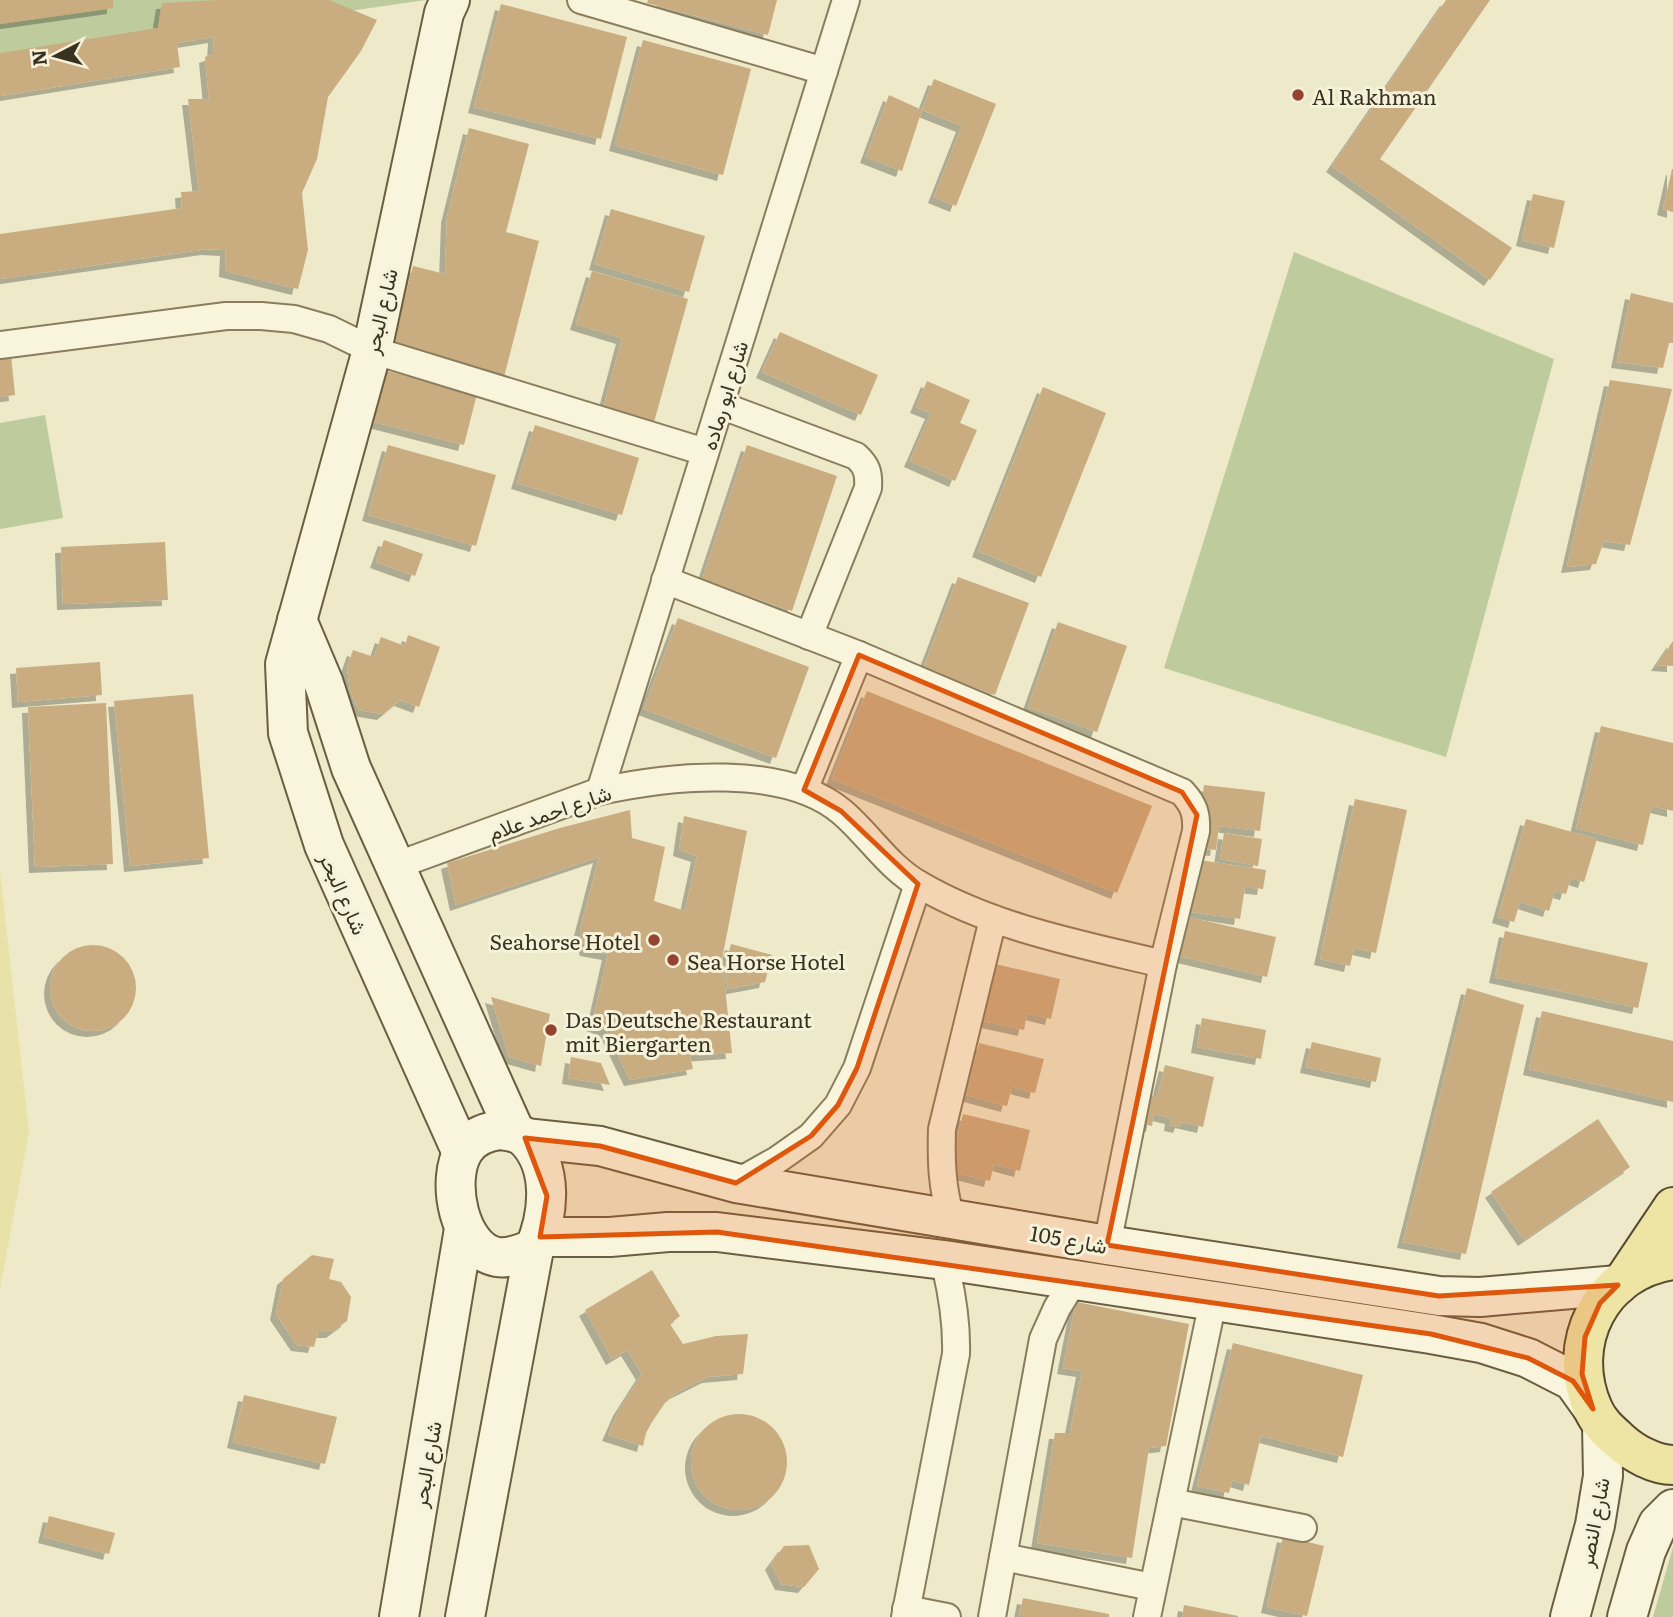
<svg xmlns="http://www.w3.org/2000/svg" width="1673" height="1617" font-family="Literata,Vazirmatn,serif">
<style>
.green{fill:#becc9d}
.sand{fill:#e8e2a8}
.building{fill:#caac81;filter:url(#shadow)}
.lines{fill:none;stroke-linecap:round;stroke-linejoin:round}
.street-casing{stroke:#897d5e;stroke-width:30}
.secondary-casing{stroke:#6b5e41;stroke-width:42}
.primary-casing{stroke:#584a32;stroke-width:42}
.street{stroke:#f8f5dc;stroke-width:26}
.secondary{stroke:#f8f5dc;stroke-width:38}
.primary{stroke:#eee4a3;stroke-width:38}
.marked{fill:#df570d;fill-opacity:0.2;stroke:#df570d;stroke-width:5;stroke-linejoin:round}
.poi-dot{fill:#964230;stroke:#f5f2d9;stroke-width:2.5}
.labels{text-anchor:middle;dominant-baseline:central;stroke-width:6;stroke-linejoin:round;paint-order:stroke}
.poi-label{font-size:21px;fill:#3a3221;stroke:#f5f2d9;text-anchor:start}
.street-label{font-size:21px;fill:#3a3221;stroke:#f5f2d9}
</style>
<defs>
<filter id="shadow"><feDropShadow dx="-6" dy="6" stdDeviation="0" flood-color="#0004"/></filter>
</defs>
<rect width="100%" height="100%" fill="#ede9c9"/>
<!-- green -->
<g class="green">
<path d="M 0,0 L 426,0 L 0,61 Z"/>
<path d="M 1294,252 L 1554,359 L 1446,757 L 1164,668 Z"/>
<path d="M 45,415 L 63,518 L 0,529 L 0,423 Z"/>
<path d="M 1673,1547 L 1673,1617 L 1653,1617 Z"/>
</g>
<!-- sand -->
<path class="sand" d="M 0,871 L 29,1132 L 0,1289 Z"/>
<!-- building -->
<g class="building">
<path d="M 0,0 L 113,0 L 113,8 L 0,24 Z"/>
<path d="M 218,0 L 329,0 L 377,20 L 361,51 L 328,97 L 317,159 L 302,193 L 308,250 L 298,289 L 225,271 L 226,250 L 207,249 L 0,279 L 0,234 L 182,208 L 181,192 L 199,191 L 188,99 L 209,99 L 205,57 L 213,54 L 214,37 L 177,43 L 180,67 L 0,96 L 0,53 L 158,28 L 162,3 Z"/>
<path d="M 648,0 L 777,0 L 768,35 L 647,3 Z"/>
<path d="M 1446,0 L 1490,0 L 1380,159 L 1512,248 L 1490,280 L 1332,166 Z"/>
<path d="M 501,4 L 627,37 L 601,139 L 474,107 Z"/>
<path d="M 643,40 L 751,69 L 723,175 L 615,145 Z"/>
<path d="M 934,79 L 996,104 L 956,206 L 934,197 L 962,126 L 922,110 L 902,171 L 866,157 L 889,95 L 922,110 Z"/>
<path d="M 469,128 L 529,144 L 506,232 L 539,241 L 504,377 L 392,347 L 413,266 L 445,274 L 447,217 Z"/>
<path d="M 1672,169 L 1673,169 L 1673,212 L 1663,209 Z"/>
<path d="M 1533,194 L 1565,201 L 1554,248 L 1522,240 Z"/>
<path d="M 611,209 L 705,236 L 689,292 L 595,264 Z"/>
<path d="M 592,271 L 688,299 L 653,426 L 602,413 L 622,338 L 576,324 Z"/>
<path d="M 1631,293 L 1673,303 L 1673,343 L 1669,343 L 1663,368 L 1617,362 Z"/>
<path d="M 780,332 L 878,375 L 861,415 L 762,372 Z"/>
<path d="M 11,355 L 15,395 L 0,397 L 0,356 Z"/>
<path d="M 372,367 L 477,394 L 464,445 L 359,418 Z"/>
<path d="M 1610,380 L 1672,389 L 1630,545 L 1604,541 L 1596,564 L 1567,567 Z"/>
<path d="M 927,381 L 970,400 L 960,423 L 977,430 L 955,481 L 910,461 L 931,413 L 916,407 Z"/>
<path d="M 1043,387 L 1106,413 L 1041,577 L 978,551 Z"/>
<path d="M 535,425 L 639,458 L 622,515 L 517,483 Z"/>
<path d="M 388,445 L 496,475 L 476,546 L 368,515 Z"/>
<path d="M 747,445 L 837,476 L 792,611 L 702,580 Z"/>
<path d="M 384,540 L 423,554 L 415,576 L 376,562 Z"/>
<path d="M 165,542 L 168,600 L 63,604 L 61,547 Z"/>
<path d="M 958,577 L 1029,603 L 995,695 L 923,669 Z"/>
<path d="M 678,618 L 809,667 L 776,758 L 644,709 Z"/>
<path d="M 1058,622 L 1127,646 L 1097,732 L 1028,707 Z"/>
<path d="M 408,635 L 440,647 L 419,707 L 400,700 L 383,714 L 359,710 L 350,691 L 347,667 L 353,650 L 374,657 L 381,637 L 405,646 Z"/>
<path d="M 1673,641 L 1673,666 L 1657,665 Z"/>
<path d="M 100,662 L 102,695 L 18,702 L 16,668 Z"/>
<path d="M 867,691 L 1152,806 L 1117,893 L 832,779 Z"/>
<path d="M 193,694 L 209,858 L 130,866 L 114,701 Z"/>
<path d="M 106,703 L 113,864 L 35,867 L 28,707 Z"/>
<path d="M 1601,726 L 1673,743 L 1673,811 L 1652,806 L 1643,845 L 1576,828 Z"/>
<path d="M 1204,785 L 1265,792 L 1260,831 L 1219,826 L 1216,850 L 1196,848 Z"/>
<path d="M 1355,799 L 1407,810 L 1376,953 L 1354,948 L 1350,966 L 1320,959 Z"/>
<path d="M 630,810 L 632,838 L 665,847 L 654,901 L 685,911 L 697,856 L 679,850 L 684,816 L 747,831 L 722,959 L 732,1053 L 690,1056 L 693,1069 L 630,1080 L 606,1030 L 592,1025 L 608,954 L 586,950 L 580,930 L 599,857 L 456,905 L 447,863 L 560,828 Z"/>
<path d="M 1526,819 L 1597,839 L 1584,882 L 1571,878 L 1566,894 L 1555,891 L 1549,911 L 1520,902 L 1514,922 L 1498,917 Z"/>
<path d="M 1224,833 L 1262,839 L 1258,866 L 1220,859 Z"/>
<path d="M 1193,859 L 1266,870 L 1263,889 L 1245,887 L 1240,919 L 1185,911 Z"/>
<path d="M 1184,916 L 1276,937 L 1267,977 L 1175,955 Z"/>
<path d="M 1505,931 L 1648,963 L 1638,1008 L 1495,977 Z"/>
<path d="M 731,944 L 772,955 L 765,982 L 728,989 L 724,968 Z"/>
<circle cx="93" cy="988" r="43"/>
<path d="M 991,963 L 1060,979 L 1051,1019 L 1027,1013 L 1024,1030 L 978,1020 Z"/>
<path d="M 1467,988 L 1524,1005 L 1466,1254 L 1403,1242 Z"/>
<path d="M 491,997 L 550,1014 L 541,1066 L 509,1057 Z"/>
<path d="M 1542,1011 L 1673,1041 L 1673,1102 L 1529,1069 Z"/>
<path d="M 1202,1018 L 1266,1030 L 1261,1059 L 1197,1047 Z"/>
<path d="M 1312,1042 L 1381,1058 L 1376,1082 L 1306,1067 Z"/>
<path d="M 979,1043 L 1044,1059 L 1035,1093 L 1012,1087 L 1007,1106 L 966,1095 Z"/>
<path d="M 571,1057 L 601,1063 L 610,1085 L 568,1078 Z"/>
<path d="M 1165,1065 L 1214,1077 L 1203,1127 L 1181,1122 L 1179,1127 L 1170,1125 L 1171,1118 L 1154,1114 L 1152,1126 L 1134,1122 L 1141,1092 L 1157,1097 Z"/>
<path d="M 963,1114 L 1030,1130 L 1020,1171 L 994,1164 L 990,1181 L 949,1171 Z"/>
<path d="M 1598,1119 L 1630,1167 L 1524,1240 L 1491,1192 Z"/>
<path d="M 312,1255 L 334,1259 L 329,1279 L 341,1282 L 351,1297 L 347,1321 L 332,1332 L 318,1332 L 314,1347 L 297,1345 L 276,1314 L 283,1279 Z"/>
<path d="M 652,1270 L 680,1316 L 670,1324 L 683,1344 L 716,1336 L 748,1334 L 743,1374 L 708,1377 L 676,1393 L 667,1400 L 652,1422 L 646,1433 L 643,1446 L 608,1435 L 619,1410 L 642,1374 L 627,1350 L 612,1359 L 585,1310 Z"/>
<path d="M 1076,1302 L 1189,1324 L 1166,1446 L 1149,1448 L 1132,1558 L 1037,1543 L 1055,1433 L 1070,1433 L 1082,1371 L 1063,1368 Z"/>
<path d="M 1233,1343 L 1363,1375 L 1343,1457 L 1261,1436 L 1249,1485 L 1232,1480 L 1229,1493 L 1197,1486 Z"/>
<path d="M 244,1395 L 337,1417 L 325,1464 L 233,1442 Z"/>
<circle cx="739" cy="1462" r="48"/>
<path d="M 49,1516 L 115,1533 L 109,1554 L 44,1537 Z"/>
<path d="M 1283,1536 L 1324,1546 L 1307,1616 L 1267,1607 Z"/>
<path d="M 809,1545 L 819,1569 L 804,1587 L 781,1584 L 771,1564 L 784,1546 Z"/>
<path d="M 1023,1598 L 1109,1614 L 1109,1617 L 1019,1617 Z"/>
<path d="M 1184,1605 L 1238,1616 L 1238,1617 L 1182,1617 Z"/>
</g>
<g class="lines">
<!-- street casing -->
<g class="street-casing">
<g id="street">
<path d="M 581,0 L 824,71"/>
<path d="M 0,345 L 226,316 L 261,316 L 294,319 L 329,329 L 372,350 L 705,452"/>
<path d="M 720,405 L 856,456 C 867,466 869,473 868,488 L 809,636"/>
<path d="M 665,580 L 859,655 L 1182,792 C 1194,805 1197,814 1196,831 L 1163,964 L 1107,1245"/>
<path d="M 804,790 L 859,655"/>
<path d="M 600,791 L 846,0"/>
<path d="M 395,866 L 600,791 C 669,776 784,763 842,812 C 869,835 889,868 920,885 C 994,928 1080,944 1163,964"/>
<path d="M 736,1183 L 777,1160 L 811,1136 L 838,1105 L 857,1068 L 918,884"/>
<path d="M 951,1218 C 942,1188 941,1161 942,1129 L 993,919"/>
<path d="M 1171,1502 L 1303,1528"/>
<path d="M 1003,1557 L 1152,1587"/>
<path d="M 906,1609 L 947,1617"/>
<path d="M 905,1617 L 956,1354 C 957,1321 952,1292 944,1260"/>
<path d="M 992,1617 L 1043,1339 L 1057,1308 L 1075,1279"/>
<path d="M 1147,1617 L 1213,1301"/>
</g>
</g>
<!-- secondary casing -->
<g class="secondary-casing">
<g id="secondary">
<path d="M 450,0 L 444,13 L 372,350 L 285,664 L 288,733 L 324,845 L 462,1153"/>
<path d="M 297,620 L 324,684 L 351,768 L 515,1132"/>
<path d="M 500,1130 C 509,1131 519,1132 526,1139 C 554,1168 549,1215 534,1249 C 522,1253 510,1259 497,1257 C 459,1250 445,1180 464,1150 C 472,1137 485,1132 500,1130 Z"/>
<path d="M 525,1138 L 600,1146 L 736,1183 L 1107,1245 L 1439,1296 L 1480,1297 L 1618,1285"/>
<path d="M 540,1237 L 610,1237 L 668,1232 L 717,1232 L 944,1260 L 1431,1334 L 1481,1343 L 1528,1358 L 1573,1381 L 1593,1409"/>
<path d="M 399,1617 L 464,1229"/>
<path d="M 465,1617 L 534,1249"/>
<path d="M 1570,1617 L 1595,1525 L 1603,1476 L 1602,1425"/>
<path d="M 1627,1617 L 1646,1551 L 1658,1524 L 1673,1509"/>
</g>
</g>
<!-- primary casing -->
<g class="primary-casing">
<g id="primary">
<path d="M 1673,1260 C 1601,1270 1564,1343 1593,1409 C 1599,1423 1610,1432 1620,1441 C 1633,1453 1655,1465 1673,1465"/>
<path d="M 1626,1277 L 1673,1207"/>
</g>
</g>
<!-- street -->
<use href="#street" class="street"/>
<!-- secondary -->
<use href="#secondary" class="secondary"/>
<!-- primary -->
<use href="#primary" class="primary"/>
</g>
<!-- marked area -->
<path class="marked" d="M 859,655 L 1182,792 L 1197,815 L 1107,1245 L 1439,1296 L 1618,1285 L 1600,1303 L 1585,1337 L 1582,1374 L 1593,1409 L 1573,1381 L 1528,1358 L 1431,1334 L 717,1232 L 540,1237 L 547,1196 L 525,1138 L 600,1146 L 736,1183 L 811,1136 L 838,1105 L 857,1068 L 918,884 L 841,811 L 804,790 Z"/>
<!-- markers -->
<g class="poi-dot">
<circle cx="1298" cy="95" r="7"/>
<circle cx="654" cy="940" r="7"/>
<circle cx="673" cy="960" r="7"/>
<circle cx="551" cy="1030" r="7"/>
</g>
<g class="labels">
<!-- poi labels -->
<g class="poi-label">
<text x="1312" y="95">Al Rakhman</text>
<text x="640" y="940" text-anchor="end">Seahorse Hotel</text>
<text x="687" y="960">Sea Horse Hotel</text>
<text x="565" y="1018">Das Deutsche Restaurant<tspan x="565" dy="24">mit Biergarten</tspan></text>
</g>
<!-- street labels -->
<g class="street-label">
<text transform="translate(379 311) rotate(-77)">شارع البحر</text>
<text transform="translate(723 395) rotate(-73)">شارع ابو رماده</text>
<text transform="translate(549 811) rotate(-19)">شارع احمد علام</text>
<text transform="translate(345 893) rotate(66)">شارع البحر</text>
<text transform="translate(1069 1238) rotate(10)">شارع 105</text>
<text transform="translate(425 1464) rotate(-80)">شارع البحر</text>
<text transform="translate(1592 1522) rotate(-79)">شارع النصر</text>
</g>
</g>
<!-- north arrow -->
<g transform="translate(56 56) rotate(264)" stroke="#f5f2d9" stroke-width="5" paint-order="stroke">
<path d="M0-5L12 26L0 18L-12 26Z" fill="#3a3221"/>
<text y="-10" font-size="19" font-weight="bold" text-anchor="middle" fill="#3a3221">N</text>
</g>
</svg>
